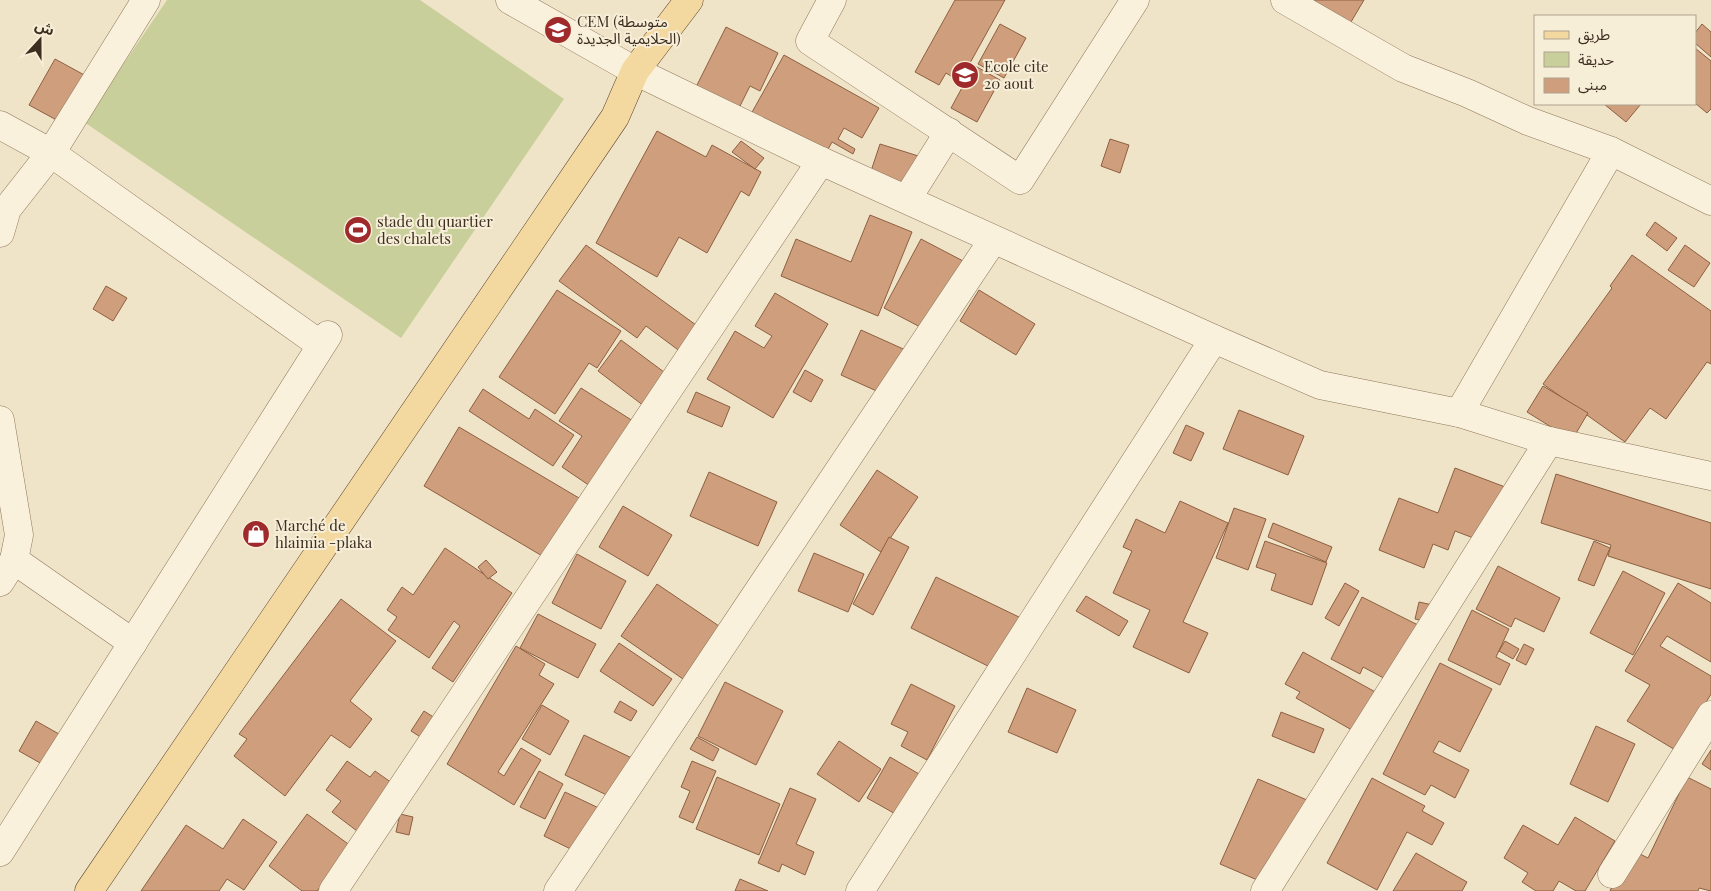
<svg xmlns="http://www.w3.org/2000/svg" width="1711" height="891" font-family="'Playfair Display','Noto Sans Arabic',serif">
<style>
.green{fill:#c9cf9b}
.building{fill:#cf9f7d;stroke:#8d5f41}
.lines{fill:none;stroke-linecap:round;stroke-linejoin:round}
.minor-casing{stroke:#8d765c;stroke-width:29}
.primary-casing{stroke:#5b4430;stroke-width:29}
.minor{stroke:#faf1dc;stroke-width:28}
.primary{stroke:#f3d9a0;stroke-width:28}
.labels{text-anchor:middle;dominant-baseline:central;stroke-width:4;stroke-linejoin:round;paint-order:stroke}
.poi-label{font-size:15px;fill:#3d2e20;stroke:#f7eed8;text-anchor:start}
</style>
<rect width="100%" height="100%" fill="#f0e4c8"/>
<!-- green -->
<path class="green" d="M 167,0 L 420,0 L 564,99 L 401,338 L 84,122 Z"/>
<!-- building -->
<g class="building">
<path d="M 955,0 L 1005,0 L 970,63 L 1000,80 L 977,122 L 951,108 L 964,84 L 946,73 L 939,85 L 915,72 Z"/>
<path d="M 1303,0 L 1364,0 L 1348,27 Z"/>
<path d="M 1000,24 L 1026,38 L 1004,78 L 978,64 Z"/>
<path d="M 1702,24 L 1711,32 L 1711,57 L 1695,43 L 1695,33 Z"/>
<path d="M 726,27 L 778,53 L 760,91 L 750,86 L 739,108 L 696,87 Z"/>
<path d="M 1695,48 L 1711,61 L 1711,109 L 1707,113 L 1695,103 Z"/>
<path d="M 784,55 L 879,108 L 862,138 L 844,128 L 838,139 L 855,149 L 853,154 L 832,142 L 825,155 L 751,114 Z"/>
<path d="M 55,59 L 88,77 L 62,123 L 29,105 Z"/>
<path d="M 1604,104 L 1641,104 L 1626,122 Z"/>
<path d="M 657,131 L 706,157 L 712,145 L 761,172 L 749,196 L 741,191 L 707,253 L 679,237 L 657,277 L 596,243 Z"/>
<path d="M 1110,139 L 1129,145 L 1120,173 L 1101,166 Z"/>
<path d="M 741,141 L 764,158 L 755,169 L 732,152 Z"/>
<path d="M 880,144 L 928,159 L 918,190 L 870,174 Z"/>
<path d="M 870,215 L 912,232 L 878,316 L 781,276 L 796,239 L 851,262 Z"/>
<path d="M 1655,222 L 1677,238 L 1667,251 L 1646,235 Z"/>
<path d="M 921,239 L 965,262 L 924,329 L 884,308 Z"/>
<path d="M 586,245 L 707,333 L 689,358 L 646,326 L 637,338 L 559,281 Z"/>
<path d="M 1685,245 L 1710,263 L 1694,287 L 1668,270 Z"/>
<path d="M 1632,255 L 1711,311 L 1711,364 L 1707,362 L 1666,419 L 1650,408 L 1625,442 L 1543,384 L 1612,288 L 1610,286 Z"/>
<path d="M 106,286 L 127,298 L 113,321 L 93,309 Z"/>
<path d="M 557,290 L 621,331 L 597,368 L 589,363 L 555,414 L 499,377 Z"/>
<path d="M 979,290 L 1035,324 L 1016,355 L 960,321 Z"/>
<path d="M 775,293 L 828,324 L 773,418 L 707,379 L 735,331 L 764,348 L 772,336 L 755,326 Z"/>
<path d="M 861,330 L 910,352 L 890,397 L 841,375 Z"/>
<path d="M 621,340 L 668,375 L 644,406 L 598,371 Z"/>
<path d="M 805,370 L 823,380 L 811,402 L 793,392 Z"/>
<path d="M 1543,386 L 1588,413 L 1572,440 L 1527,412 Z"/>
<path d="M 581,388 L 633,421 L 590,486 L 562,467 L 582,436 L 559,421 Z"/>
<path d="M 483,389 L 529,419 L 535,409 L 574,435 L 553,466 L 469,411 Z"/>
<path d="M 696,392 L 730,407 L 722,427 L 687,412 Z"/>
<path d="M 1239,410 L 1304,436 L 1288,475 L 1223,449 Z"/>
<path d="M 1186,425 L 1204,433 L 1191,461 L 1173,453 Z"/>
<path d="M 459,427 L 584,501 L 549,560 L 424,486 Z"/>
<path d="M 1455,468 L 1513,490 L 1492,545 L 1455,531 L 1448,550 L 1433,544 L 1424,568 L 1379,550 L 1399,498 L 1438,513 Z"/>
<path d="M 877,470 L 918,497 L 881,552 L 840,525 Z"/>
<path d="M 709,472 L 777,502 L 758,546 L 690,516 Z"/>
<path d="M 1556,474 L 1711,523 L 1711,589 L 1608,556 L 1611,545 L 1541,523 Z"/>
<path d="M 1180,501 L 1228,523 L 1183,622 L 1208,633 L 1189,673 L 1133,647 L 1150,610 L 1113,593 L 1132,551 L 1123,547 L 1136,519 L 1165,533 Z"/>
<path d="M 623,506 L 672,535 L 648,576 L 599,547 Z"/>
<path d="M 1234,508 L 1266,519 L 1248,570 L 1216,558 Z"/>
<path d="M 1273,523 L 1332,547 L 1326,562 L 1268,537 Z"/>
<path d="M 889,537 L 909,547 L 873,615 L 853,604 Z"/>
<path d="M 1265,541 L 1327,563 L 1312,605 L 1271,590 L 1276,574 L 1256,567 Z"/>
<path d="M 1594,541 L 1610,548 L 1594,586 L 1578,580 Z"/>
<path d="M 445,548 L 512,593 L 453,682 L 432,668 L 460,626 L 454,621 L 429,658 L 388,630 L 397,617 L 387,610 L 402,587 L 413,595 Z"/>
<path d="M 814,553 L 864,574 L 848,612 L 798,591 Z"/>
<path d="M 577,554 L 626,581 L 601,629 L 552,603 Z"/>
<path d="M 486,560 L 497,572 L 488,579 L 478,567 Z"/>
<path d="M 1498,566 L 1560,598 L 1544,632 L 1515,618 L 1511,627 L 1476,609 Z"/>
<path d="M 1623,571 L 1665,593 L 1633,655 L 1590,633 Z"/>
<path d="M 936,577 L 1021,618 L 996,670 L 911,628 Z"/>
<path d="M 1345,583 L 1359,591 L 1339,626 L 1325,618 Z"/>
<path d="M 1678,583 L 1711,603 L 1711,662 L 1667,636 L 1660,646 L 1711,676 L 1711,694 L 1677,751 L 1627,721 L 1650,685 L 1625,671 Z"/>
<path d="M 657,584 L 719,626 L 683,679 L 621,636 Z"/>
<path d="M 1086,596 L 1128,621 L 1119,636 L 1076,611 Z"/>
<path d="M 1362,597 L 1422,627 L 1393,683 L 1363,667 L 1360,674 L 1331,659 Z"/>
<path d="M 341,599 L 396,641 L 350,701 L 372,719 L 350,748 L 331,735 L 285,796 L 234,756 L 247,739 L 239,734 Z"/>
<path d="M 1419,602 L 1442,607 L 1438,624 L 1415,619 Z"/>
<path d="M 1472,610 L 1509,629 L 1496,657 L 1510,664 L 1500,685 L 1448,660 Z"/>
<path d="M 538,614 L 596,644 L 578,678 L 520,648 Z"/>
<path d="M 1505,641 L 1519,649 L 1513,659 L 1499,651 Z"/>
<path d="M 619,643 L 672,679 L 653,706 L 600,671 Z"/>
<path d="M 1524,644 L 1534,649 L 1526,665 L 1516,660 Z"/>
<path d="M 516,646 L 545,664 L 539,675 L 554,684 L 498,772 L 504,776 L 521,748 L 541,760 L 514,805 L 447,764 Z"/>
<path d="M 1303,652 L 1379,694 L 1357,733 L 1296,698 L 1300,692 L 1285,684 Z"/>
<path d="M 1440,663 L 1492,689 L 1460,752 L 1439,741 L 1433,752 L 1469,770 L 1455,798 L 1431,785 L 1425,795 L 1383,774 Z"/>
<path d="M 725,682 L 783,711 L 756,765 L 698,736 Z"/>
<path d="M 911,684 L 955,706 L 927,760 L 901,746 L 908,732 L 891,724 Z"/>
<path d="M 1027,688 L 1076,710 L 1057,753 L 1008,732 Z"/>
<path d="M 620,701 L 637,711 L 631,721 L 614,712 Z"/>
<path d="M 542,705 L 569,721 L 550,755 L 522,739 Z"/>
<path d="M 424,711 L 435,718 L 422,738 L 411,731 Z"/>
<path d="M 1281,712 L 1324,729 L 1314,753 L 1272,736 Z"/>
<path d="M 36,721 L 59,734 L 42,764 L 19,751 Z"/>
<path d="M 1596,726 L 1635,744 L 1608,802 L 1570,784 Z"/>
<path d="M 584,735 L 636,760 L 617,800 L 565,775 Z"/>
<path d="M 697,737 L 719,749 L 713,761 L 690,749 Z"/>
<path d="M 839,741 L 881,769 L 859,802 L 817,774 Z"/>
<path d="M 1711,750 L 1711,770 L 1702,764 Z"/>
<path d="M 890,757 L 931,781 L 908,821 L 867,798 Z"/>
<path d="M 347,761 L 370,777 L 375,771 L 392,783 L 357,831 L 332,812 L 341,801 L 326,790 Z"/>
<path d="M 692,761 L 716,771 L 693,823 L 679,817 L 690,791 L 681,787 Z"/>
<path d="M 539,771 L 563,784 L 545,819 L 520,807 Z"/>
<path d="M 717,777 L 780,804 L 759,855 L 696,829 Z"/>
<path d="M 1687,777 L 1711,789 L 1711,891 L 1699,888 L 1698,891 L 1610,891 L 1630,849 L 1648,858 Z"/>
<path d="M 1372,778 L 1425,806 L 1422,811 L 1444,823 L 1432,845 L 1407,832 L 1377,890 L 1327,863 Z"/>
<path d="M 1258,779 L 1307,800 L 1269,885 L 1220,864 Z"/>
<path d="M 790,788 L 816,799 L 796,844 L 814,852 L 805,875 L 782,864 L 779,872 L 758,863 Z"/>
<path d="M 565,792 L 603,810 L 581,854 L 544,836 Z"/>
<path d="M 307,814 L 351,846 L 317,891 L 302,891 L 269,866 Z"/>
<path d="M 400,814 L 413,817 L 409,835 L 396,832 Z"/>
<path d="M 1575,817 L 1615,841 L 1585,891 L 1576,891 L 1559,881 L 1553,891 L 1536,891 L 1522,882 L 1528,873 L 1504,858 L 1523,825 L 1558,845 Z"/>
<path d="M 243,819 L 277,842 L 244,890 L 227,879 L 219,891 L 141,891 L 186,825 L 223,849 Z"/>
<path d="M 1416,853 L 1467,882 L 1462,891 L 1393,891 Z"/>
<path d="M 740,879 L 768,891 L 735,891 Z"/>
</g>
<g class="lines">
<!-- minor casing -->
<g class="minor-casing">
<g id="minor">
<path d="M 510,0 L 635,71 L 821,161 L 1214,339 L 1320,385 L 1459,413 L 1549,441 L 1711,476"/>
<path d="M 832,0 L 810,41 L 1020,180 L 1135,0"/>
<path d="M 1285,0 L 1403,68 L 1467,93 L 1528,121 L 1611,151 L 1711,201"/>
<path d="M 0,125 L 51,153 L 321,345"/>
<path d="M 907,199 L 949,132"/>
<path d="M 0,233 L 7,209 L 51,153 L 146,0"/>
<path d="M 1459,413 L 1611,151"/>
<path d="M 0,420 L 19,535 L 14,560 L 0,582"/>
<path d="M 14,560 L 133,643"/>
<path d="M 0,852 L 328,335"/>
<path d="M 1612,874 L 1711,715"/>
<path d="M 333,891 L 821,161"/>
<path d="M 558,891 L 993,240"/>
<path d="M 860,891 L 1214,339"/>
<path d="M 1265,891 L 1549,441"/>
</g>
</g>
<!-- primary casing -->
<g class="primary-casing">
<path id="primary" d="M 89,891 L 615,117 L 635,71 L 689,0"/>
</g>
<!-- minor -->
<use href="#minor" class="minor"/>
<!-- primary -->
<use href="#primary" class="primary"/>
</g>
<!-- icons -->
<defs>
<g id="school-disc" transform="scale(1.4375)"><circle r="9.5" fill="#9e2a2b" stroke="#f7eed8"/><path d="M0-5L7-2L0 1L-7-2ZM-4 1L0 2.5L4 1V4Q0 6-4 4Z" fill="#fff"/></g>
<g id="stadium-disc" transform="scale(1.4375)"><circle r="9.5" fill="#9e2a2b" stroke="#f7eed8"/><path d="M0-5a6.5 5 0 1 0 0 10a6.5 5 0 1 0 0-10ZM-3.5-1.8h7v3.6h-7Z" fill="#fff"/></g>
<g id="shop-disc" transform="scale(1.4375)"><circle r="9.5" fill="#9e2a2b" stroke="#f7eed8"/><path d="M-5-2.5h2.3a2.7 3.5 0 0 1 5.4 0H5L5.5 6h-11ZM-1.5-2.5h3a1.5 2.3 0 0 0-3 0Z" fill="#fff"/></g>
</defs>
<g fill-rule="evenodd">
<use href="#school-disc" x="558" y="30"/>
<use href="#school-disc" x="965" y="75"/>
<use href="#stadium-disc" x="358" y="230"/>
<use href="#shop-disc" x="256" y="534"/>
</g>
<g class="labels">
<!-- poi labels -->
<g class="poi-label">
<text x="577" y="21">CEM (متوسطة<tspan x="577" dy="17">الحلايمية الجديدة)</tspan></text>
<text x="984" y="66">Ecole cite<tspan x="984" dy="17">20 aout</tspan></text>
<text x="377" y="221">stade du quartier<tspan x="377" dy="17">des chalets</tspan></text>
<text x="275" y="525">Marché de<tspan x="275" dy="17">hlaimia -plaka</tspan></text>
</g>
</g>
<!-- legend -->
<rect x="1534" y="15" width="162" height="90" fill="#f7eed8" stroke="#ada18e"/>
<rect x="1544" y="31" width="25" height="8" fill="#f3d9a0" stroke="#ada18e"/>
<text x="1578" y="40" font-size="15" fill="#3d2e20">طريق</text>
<rect x="1544" y="52" width="25" height="15" fill="#c9cf9b" stroke="#ada18e"/>
<text x="1578" y="65" font-size="15" fill="#3d2e20">حديقة</text>
<rect x="1544" y="78" width="25" height="15" fill="#cf9f7d" stroke="#ada18e"/>
<text x="1578" y="90" font-size="15" fill="#3d2e20">مبنى</text>
<!-- north arrow -->
<g transform="translate(40 40) rotate(21)" stroke="#f7eed8" stroke-width="4" paint-order="stroke">
<path d="M0-4L9 19L0 12L-9 19Z" fill="#3d2e20"/>
<text y="-8" font-size="14" font-weight="bold" text-anchor="middle" fill="#3d2e20">ش</text>
</g>
</svg>
